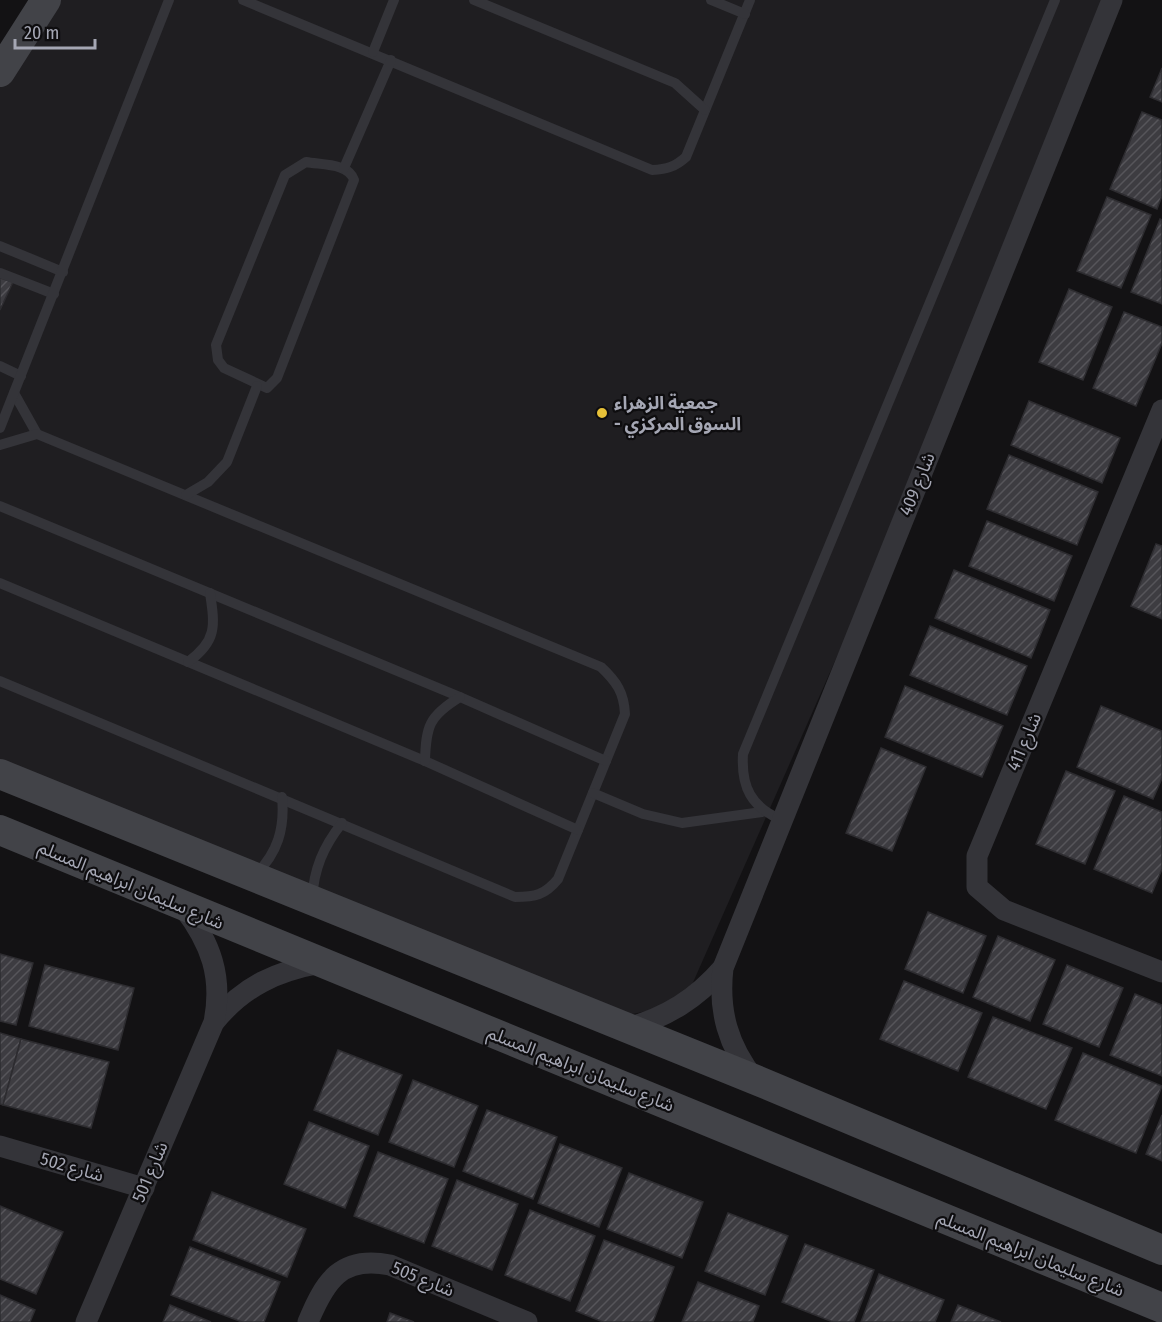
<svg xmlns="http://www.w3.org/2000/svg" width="1162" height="1322" font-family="'Fira Sans Condensed','Noto Sans Arabic',sans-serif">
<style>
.built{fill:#1f1e21}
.building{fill:url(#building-hatch);stroke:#2d2c30;stroke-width:1.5}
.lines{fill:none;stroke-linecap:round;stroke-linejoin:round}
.lane{stroke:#343439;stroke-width:10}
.street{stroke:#343439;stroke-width:21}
.secondary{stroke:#424348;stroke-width:30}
.poi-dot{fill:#e7c138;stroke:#0e0d0f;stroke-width:2}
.labels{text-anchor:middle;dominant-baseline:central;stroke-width:4.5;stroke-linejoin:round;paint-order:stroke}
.poi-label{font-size:18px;font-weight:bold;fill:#a5a7b4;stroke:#0e0d0f;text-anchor:start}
.street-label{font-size:18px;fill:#a5a7b4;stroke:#0e0d0f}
</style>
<defs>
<pattern id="building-hatch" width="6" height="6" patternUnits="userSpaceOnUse" patternTransform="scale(1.5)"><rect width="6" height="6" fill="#3d3c41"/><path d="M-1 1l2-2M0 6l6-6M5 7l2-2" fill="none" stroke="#56555a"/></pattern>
</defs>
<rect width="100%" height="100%" fill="#131214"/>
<!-- built -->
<path class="built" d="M 46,0 L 1112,0 L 949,403 L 691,987 L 661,1008 L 628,1015 L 0,774 L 0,72 Z"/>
<!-- building -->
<g class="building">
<path d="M 1162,68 L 1162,102 L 1150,97 Z"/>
<path d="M 1142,112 L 1162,120 L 1162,196 L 1157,209 L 1110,189 Z"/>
<path d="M 1107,197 L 1151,215 L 1121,288 L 1077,271 Z"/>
<path d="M 1160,219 L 1162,220 L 1162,304 L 1131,292 Z"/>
<path d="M 0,278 L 13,282 L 0,310 Z"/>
<path d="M 1069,289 L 1112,307 L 1083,380 L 1039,362 Z"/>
<path d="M 1124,312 L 1162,327 L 1162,343 L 1136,406 L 1093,388 Z"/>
<path d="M 1029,401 L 1120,438 L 1102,483 L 1011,445 Z"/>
<path d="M 1009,455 L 1098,492 L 1077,545 L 987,509 Z"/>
<path d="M 987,521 L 1072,556 L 1054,601 L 969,566 Z"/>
<path d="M 1156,544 L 1162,546 L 1162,619 L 1131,606 Z"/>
<path d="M 954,570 L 1050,610 L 1031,658 L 935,618 Z"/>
<path d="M 930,626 L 1027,666 L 1007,715 L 910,675 Z"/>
<path d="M 905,686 L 1003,726 L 982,777 L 885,737 Z"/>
<path d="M 1101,706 L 1162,731 L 1162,778 L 1153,799 L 1077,767 Z"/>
<path d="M 881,748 L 926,767 L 892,851 L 846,833 Z"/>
<path d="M 1066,771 L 1115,791 L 1085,864 L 1036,844 Z"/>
<path d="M 1124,796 L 1162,812 L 1162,869 L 1152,893 L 1094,869 Z"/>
<path d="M 928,912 L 986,936 L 963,993 L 905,969 Z"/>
<path d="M 998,936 L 1055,960 L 1030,1021 L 973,997 Z"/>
<path d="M 0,954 L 33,963 L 16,1025 L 0,1021 Z"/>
<path d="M 45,965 L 134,988 L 118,1050 L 29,1026 Z"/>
<path d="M 1067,965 L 1123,988 L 1099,1047 L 1043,1024 Z"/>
<path d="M 904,981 L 982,1013 L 958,1071 L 880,1039 Z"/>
<path d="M 1135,994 L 1162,1005 L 1162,1076 L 1110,1055 Z"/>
<path d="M 993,1017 L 1072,1048 L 1046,1109 L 968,1077 Z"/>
<path d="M 0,1033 L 21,1039 L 3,1105 L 0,1104 Z"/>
<path d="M 21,1039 L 109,1062 L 91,1128 L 3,1105 Z"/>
<path d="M 338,1050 L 402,1075 L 378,1135 L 314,1110 Z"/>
<path d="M 1083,1053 L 1162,1086 L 1136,1153 L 1055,1120 Z"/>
<path d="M 413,1080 L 478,1106 L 454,1167 L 389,1142 Z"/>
<path d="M 487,1110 L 557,1137 L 533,1199 L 463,1171 Z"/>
<path d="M 1162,1115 L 1162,1161 L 1146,1154 Z"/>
<path d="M 309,1122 L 369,1146 L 345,1208 L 284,1184 Z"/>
<path d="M 560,1144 L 622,1168 L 599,1227 L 538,1203 Z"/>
<path d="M 378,1152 L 448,1179 L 424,1243 L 354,1216 Z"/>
<path d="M 629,1173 L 703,1202 L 682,1258 L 607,1229 Z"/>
<path d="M 457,1180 L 518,1204 L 492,1270 L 432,1246 Z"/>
<path d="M 212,1192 L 306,1229 L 287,1277 L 193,1240 Z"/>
<path d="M 0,1206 L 63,1232 L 36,1294 L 0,1279 Z"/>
<path d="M 530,1210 L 595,1236 L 570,1301 L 505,1275 Z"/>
<path d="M 728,1213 L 788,1236 L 765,1295 L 705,1271 Z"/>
<path d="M 604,1240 L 674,1267 L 653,1322 L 603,1322 L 576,1311 Z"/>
<path d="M 805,1244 L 874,1270 L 854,1322 L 833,1322 L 782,1302 Z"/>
<path d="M 190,1247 L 280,1282 L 264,1322 L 242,1322 L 171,1295 Z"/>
<path d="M 879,1274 L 944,1300 L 935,1322 L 861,1322 Z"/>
<path d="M 698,1282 L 759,1306 L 753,1322 L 682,1322 Z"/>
<path d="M 0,1295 L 35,1310 L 30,1322 L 0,1322 Z"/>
<path d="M 170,1305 L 211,1322 L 163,1322 Z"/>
<path d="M 958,1305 L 1001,1322 L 951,1322 Z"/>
<path d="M 390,1313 L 414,1322 L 387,1322 Z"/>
</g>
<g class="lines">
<!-- lane -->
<g class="lane">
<path d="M 243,0 L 652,170 C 667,169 675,167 686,157 L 750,0"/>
<path d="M 474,0 L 675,83 L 705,110"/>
<path d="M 711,0 L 745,14"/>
<path d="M 373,52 L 394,0"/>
<path d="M 306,162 C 321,165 349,163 354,180 L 277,378 L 267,388 L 224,368 L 218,360 L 216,345 L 285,175 Z"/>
<path d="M 344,168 L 391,60"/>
<path d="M 0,246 L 63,272"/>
<path d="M 0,273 L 54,294"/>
<path d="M 0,366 L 21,376"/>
<path d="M 14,393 L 37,434"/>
<path d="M 0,428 L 169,0"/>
<path d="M 0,445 L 37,434 L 601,667 C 617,682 624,693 625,714 L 558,879 C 545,895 535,897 515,897 L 0,681"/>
<path d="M 186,495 L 208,482 L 227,462 L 257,386"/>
<path d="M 0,506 L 460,697 L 606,761"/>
<path d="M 0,583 L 425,761 L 578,830"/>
<path d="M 188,662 C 217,641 215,626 210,593"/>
<path d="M 425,761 C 426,726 429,716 460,697"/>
<path d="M 593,793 L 643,814 L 682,823 L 762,812"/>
<path d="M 782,820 C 751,807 741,787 743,754 L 1055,0"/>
<path d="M 255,875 C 278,853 285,828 282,797"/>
<path d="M 312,899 C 314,869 323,847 342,823"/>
</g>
<!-- street -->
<g class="street">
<path d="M 1162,410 L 977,856 L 977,887 L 1004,910 L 1162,972"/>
<path d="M 215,1021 C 244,986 277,971 321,963"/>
<path d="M 628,1028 C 667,1017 696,999 723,968"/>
<path d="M 755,1080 C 728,1046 718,1011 723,968 L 1112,0"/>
<path d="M 0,1146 L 144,1188"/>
<path d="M 86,1322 L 214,1022 C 223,977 211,943 183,907"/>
<path d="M 308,1322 C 325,1281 341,1255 390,1265 L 527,1322"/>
</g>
<!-- secondary -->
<g class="secondary">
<path d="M 0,72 L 46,0"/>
<path d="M 0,774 L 756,1080 L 1162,1250"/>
<path d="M 0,830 L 1162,1308"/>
</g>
</g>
<!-- markers -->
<circle class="poi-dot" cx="602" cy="413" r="6"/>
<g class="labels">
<!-- poi labels -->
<g class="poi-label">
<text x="614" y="403">جمعية الزهراء<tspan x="614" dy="21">- السوق المركزي</tspan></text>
</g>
<!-- street labels -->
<g class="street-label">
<text transform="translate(917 484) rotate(-68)">شارع 409</text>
<text transform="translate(1024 742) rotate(-67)">شارع 411</text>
<text transform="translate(131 885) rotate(23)">شارع سليمان ابراهيم المسلم</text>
<text transform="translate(581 1069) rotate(22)">شارع سليمان ابراهيم المسلم</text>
<text transform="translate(72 1167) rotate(16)">شارع 502</text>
<text transform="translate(150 1172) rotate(-67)">شارع 501</text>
<text transform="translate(1031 1254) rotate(22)">شارع سليمان ابراهيم المسلم</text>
<text transform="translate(423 1279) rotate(22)">شارع 505</text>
</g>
</g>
<!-- scale -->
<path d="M15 39v9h80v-9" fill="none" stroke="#a5a7b4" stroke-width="3"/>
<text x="24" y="39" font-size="18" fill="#a5a7b4" stroke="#0e0d0f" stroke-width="4.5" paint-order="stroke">20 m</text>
</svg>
